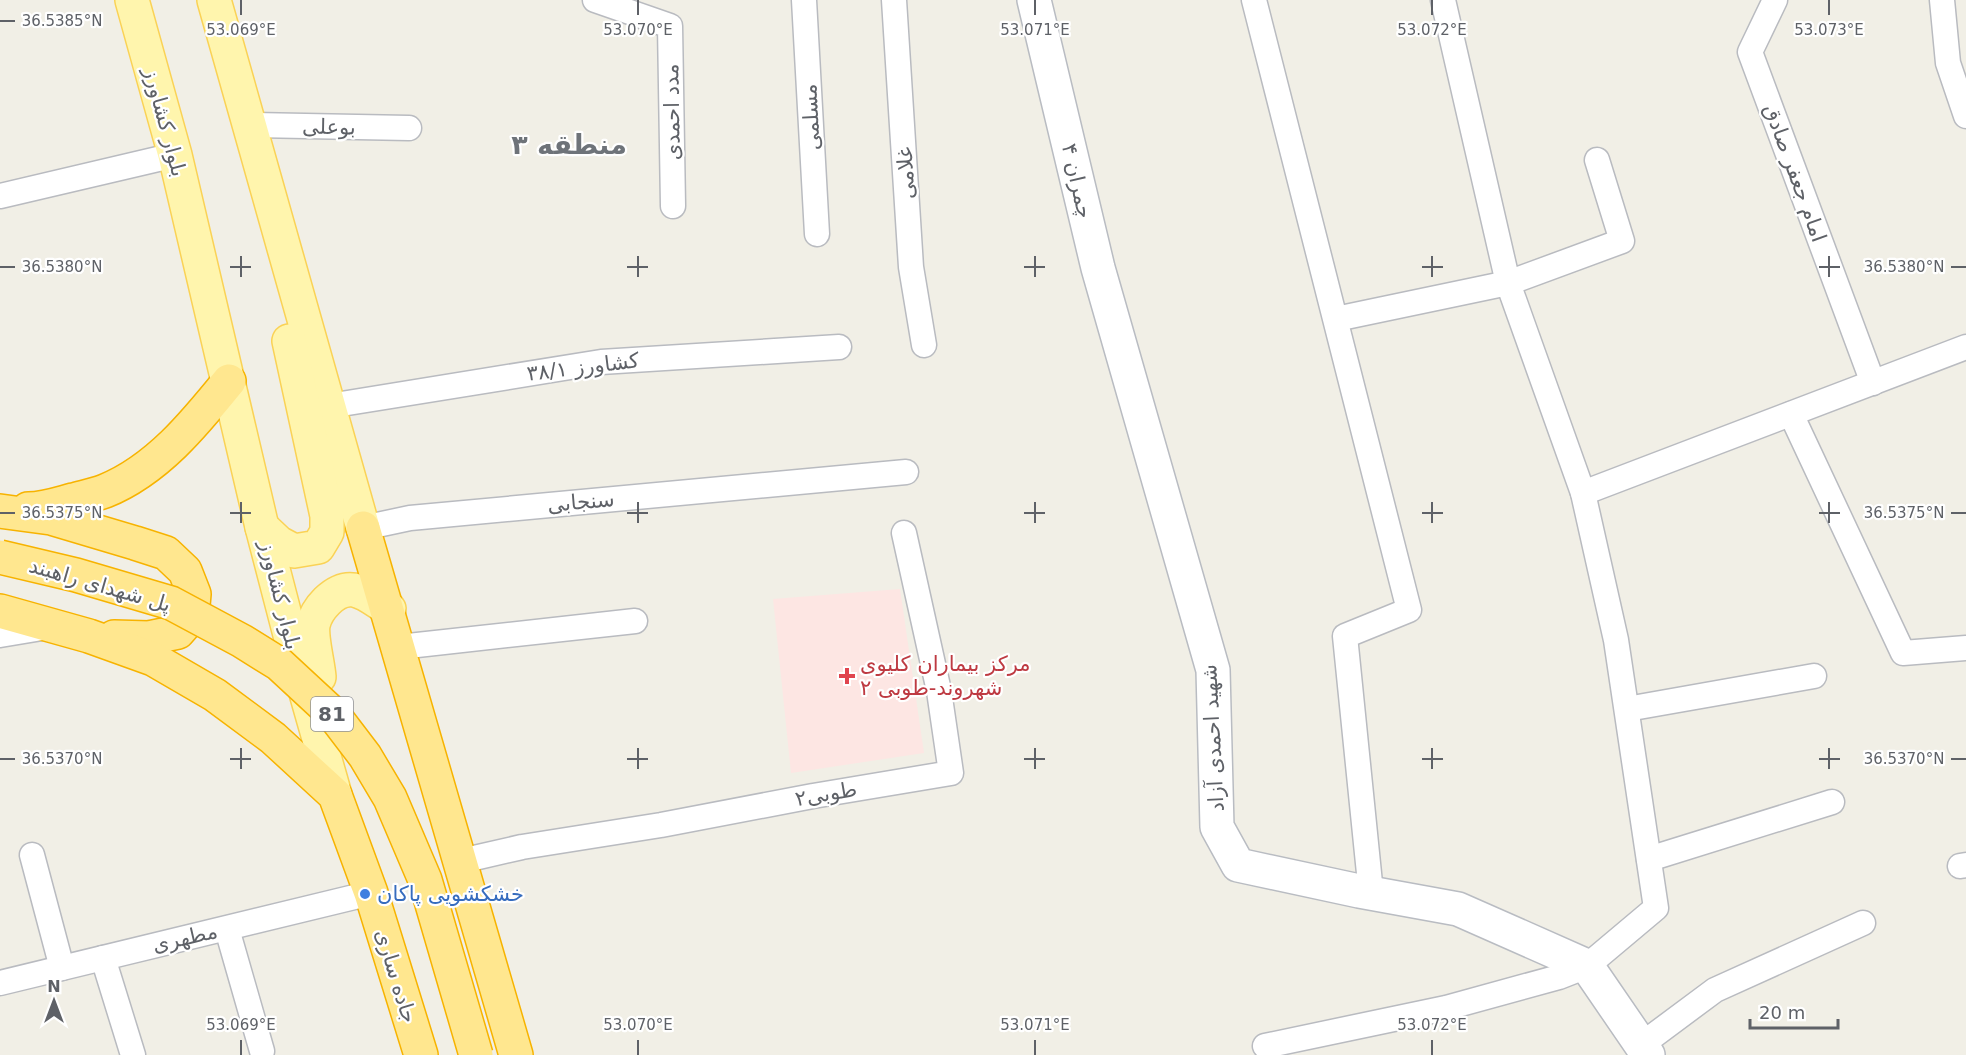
<svg xmlns="http://www.w3.org/2000/svg" width="1966" height="1055" font-family="'DejaVu Sans',Vazirmatn,sans-serif">
<style>
.medical{fill:#fde6e3}
.lines{fill:none;stroke-linecap:round;stroke-linejoin:round}
.street-casing{stroke:#b9bbc0;stroke-width:27}
.secondary-casing{stroke:#b9bcc2;stroke-width:36}
.primary-casing{stroke:#fad256;stroke-width:36}
.highway-casing{stroke:#f7b300;stroke-width:36}
.street{stroke:#fff;stroke-width:24}
.secondary{stroke:#fff;stroke-width:33}
.primary{stroke:#fff5ad;stroke-width:33}
.highway{stroke:#ffe78f;stroke-width:33}
.highway-bridge-casing{stroke:#f7b300;stroke-width:36;stroke-linecap:butt}
.highway-bridge{stroke:#ffe78f;stroke-width:33}
.ticks{fill:none;stroke:#5e6167;stroke-width:2}
.health-dot{fill:#e0444e;stroke:#fff;stroke-width:2}
.shop-dot{fill:#3f7fe0;stroke:#fff;stroke-width:2}
.labels{text-anchor:middle;dominant-baseline:central;stroke-width:4.5;stroke-linejoin:round;paint-order:stroke}
.shield{fill:#fff;stroke:#8e9095;stroke-width:1.5}
.shield-label{font-size:20px;font-weight:bold;fill:#5e6167}
.street-label{font-size:21px;fill:#5e6167;stroke:#fff}
.health-label{font-size:21px;fill:#be3a42;stroke:#fff;text-anchor:start}
.shop-label{font-size:21px;fill:#366cbe;stroke:#fff;text-anchor:start}
.district-label{font-size:27px;font-weight:bold;fill:#6e7379;stroke:#fff}
.ticks-label{font-size:15px;text-anchor:middle;fill:#5e6167;stroke:#fff;stroke-width:4.5;stroke-linejoin:round;paint-order:stroke}
</style>
<rect width="100%" height="100%" fill="#f1efe6"/>
<!-- medical -->
<path class="medical" d="M 900,589 L 924,753 L 791,773 L 773,599 Z"/>
<g class="lines">
<!-- street casing -->
<g class="street-casing">
<g id="street">
<path d="M 595,0 L 670,26 L 673,206"/>
<path d="M 804,0 L 817,234"/>
<path d="M 894,0 L 911,267 L 924,345"/>
<path d="M 1254,0 L 1409,610 L 1345,636 L 1371,893"/>
<path d="M 1443,0 L 1508,283 L 1622,241 L 1597,160"/>
<path d="M 1775,0 L 1750,52 L 1873,383"/>
<path d="M 1942,0 L 1948,63 L 1966,116"/>
<path d="M 250,125 L 409,128"/>
<path d="M 0,196 L 175,155"/>
<path d="M 329,406 L 601,362 L 839,347"/>
<path d="M 1791,414 L 1903,653 L 1966,648"/>
<path d="M 1583,493 L 1966,347"/>
<path d="M 363,528 L 410,518 L 906,472"/>
<path d="M 0,635 L 48,627"/>
<path d="M 399,647 L 635,621"/>
<path d="M 1627,709 L 1814,676"/>
<path d="M 32,855 L 62,968"/>
<path d="M 1649,859 L 1832,802"/>
<path d="M 461,861 L 522,847 L 661,825 L 813,796 L 951,773 L 939,691 L 904,533"/>
<path d="M 1960,866 L 1966,865"/>
<path d="M 227,929 L 262,1051"/>
<path d="M 103,958 L 133,1055"/>
<path d="M 0,983 L 371,893"/>
<path d="M 1641,1045 L 1715,990 L 1863,923"/>
<path d="M 1265,1046 L 1446,1008 L 1559,977 L 1587,966 L 1656,908 L 1616,640 L 1583,493 L 1508,283 L 1336,319"/>
</g>
</g>
<!-- secondary casing -->
<g class="secondary-casing">
<path id="secondary" d="M 1034,0 L 1098,268 L 1213,670 L 1217,827 L 1238,865 L 1359,891 L 1458,909 L 1587,966 L 1648,1055"/>
</g>
<!-- primary casing -->
<g class="primary-casing">
<g id="primary">
<path d="M 132,0 L 175,155 L 262,527 L 295,654 L 335,795"/>
<path d="M 214,0 L 363,528"/>
<path d="M 262,527 L 279,543 L 294,551 L 318,547 L 327,532 L 327,516 L 289,341"/>
<path d="M 319,677 C 318,663 311,638 313,625 C 315,615 320,608 327,601 C 351,578 366,595 389,609"/>
</g>
</g>
<!-- highway casing -->
<g class="highway-casing">
<g id="highway">
<path d="M 28,509 C 44,509 58,504 73,500 C 84,497 95,495 105,491 C 157,470 195,423 229,381"/>
<path d="M 0,511 L 51,518 L 135,543 L 166,553 L 185,571 L 194,594 L 192,616 L 178,632 L 149,638 L 114,637"/>
<path d="M 363,528 L 516,1055"/>
<path d="M 0,611 L 89,636 L 153,659 L 215,695 L 273,738 L 335,795 L 371,893 L 421,1055"/>
</g>
</g>
<!-- street -->
<use href="#street" class="street"/>
<!-- secondary -->
<use href="#secondary" class="secondary"/>
<!-- primary -->
<use href="#primary" class="primary"/>
<!-- highway -->
<use href="#highway" class="highway"/>
<!-- highway-bridge casing -->
<g class="highway-bridge-casing">
<path id="highway-bridge" d="M 0,557 L 76,575 L 171,603 L 242,641 L 279,664 L 333,714 L 365,756 L 390,798 L 425,880 L 476,1055"/>
</g>
<!-- highway-bridge -->
<use href="#highway-bridge" class="highway-bridge"/>
</g>
<!-- ticks -->
<path class="ticks" d="M 241,0 L 241,15M 638,0 L 638,15M 1035,0 L 1035,15M 1432,0 L 1432,15M 1829,0 L 1829,15M 0,21 L 15,21M 241,256 L 241,277M 638,256 L 638,277M 1035,256 L 1035,277M 1432,256 L 1432,277M 1829,256 L 1829,277M 0,267 L 15,267M 230,267 L 251,267M 627,267 L 648,267M 1024,267 L 1045,267M 1422,267 L 1443,267M 1819,267 L 1840,267M 1951,267 L 1966,267M 241,502 L 241,523M 638,502 L 638,523M 1035,502 L 1035,523M 1432,502 L 1432,523M 1829,502 L 1829,523M 0,513 L 15,513M 230,513 L 251,513M 627,513 L 648,513M 1024,513 L 1045,513M 1422,513 L 1443,513M 1819,513 L 1840,513M 1951,513 L 1966,513M 241,748 L 241,769M 638,748 L 638,769M 1035,748 L 1035,769M 1432,748 L 1432,769M 1829,748 L 1829,769M 0,759 L 15,759M 230,759 L 251,759M 627,759 L 648,759M 1024,759 L 1045,759M 1422,759 L 1443,759M 1819,759 L 1840,759M 1951,759 L 1966,759M 241,1040 L 241,1055M 638,1040 L 638,1055M 1035,1040 L 1035,1055M 1432,1040 L 1432,1055"/>
<!-- markers -->
<path class="health-dot" d="M844 667h6v6h6v6h-6v6h-6v-6h-6v-6h6z"/>
<circle class="shop-dot" cx="365" cy="894" r="6"/>
<g class="labels">
<!-- shield labels -->
<rect class="shield" x="311" y="697" width="42" height="34" rx="4.5"/>
<g class="shield-label">
<text x="332" y="714">81</text>
</g>
<!-- street labels -->
<g class="street-label">
<text transform="translate(672 112) rotate(-91)">مدد احمدی</text>
<text transform="translate(811 117) rotate(-93)">مسلمی</text>
<text transform="translate(165 122) rotate(75)">بلوار کشاورز</text>
<text transform="translate(329 127) rotate(1)">بوعلی</text>
<text transform="translate(906 173) rotate(-93)">غلامی</text>
<text transform="translate(1795 173) rotate(70)">امام جعفر صادق</text>
<text transform="translate(1077 181) rotate(77)">چمران ۴</text>
<text transform="translate(583 367) rotate(-7)">کشاورز ۳۸/۱</text>
<text transform="translate(581 502) rotate(-5)">سنجابی</text>
<text transform="translate(100 585) rotate(16)">پل شهدای راهبند</text>
<text transform="translate(280 595) rotate(76)">بلوار کشاورز</text>
<text transform="translate(1213 738) rotate(-93)">شهید احمدی آزاد</text>
<text transform="translate(826 794) rotate(-10)">طوبی۲</text>
<text transform="translate(185 938) rotate(-13)">مطهری</text>
<text transform="translate(396 976) rotate(73)">جاده ساری</text>
</g>
<!-- health labels -->
<g class="health-label">
<text x="860" y="664">مرکز بیماران کلیوی<tspan x="860" dy="24">شهروند-طوبی ۲</tspan></text>
</g>
<!-- shop labels -->
<g class="shop-label">
<text x="377" y="894">خشکشویی پاکان</text>
</g>
<!-- district labels -->
<g class="district-label">
<text x="569" y="144">منطقه ۳</text>
</g>
</g>
<g class="ticks-label">
<text x="62" y="26">36.5385°N</text>
<text x="241" y="35">53.069°E</text>
<text x="638" y="35">53.070°E</text>
<text x="1035" y="35">53.071°E</text>
<text x="1432" y="35">53.072°E</text>
<text x="1829" y="35">53.073°E</text>
<text x="62" y="272">36.5380°N</text>
<text x="1904" y="272">36.5380°N</text>
<text x="62" y="518">36.5375°N</text>
<text x="1904" y="518">36.5375°N</text>
<text x="62" y="764">36.5370°N</text>
<text x="1904" y="764">36.5370°N</text>
<text x="241" y="1030">53.069°E</text>
<text x="638" y="1030">53.070°E</text>
<text x="1035" y="1030">53.071°E</text>
<text x="1432" y="1030">53.072°E</text>
</g>
<!-- north arrow -->
<g transform="translate(54 1001)" stroke="#ffffff" stroke-width="4.5" paint-order="stroke">
<path d="M0-4.5L10 22L0 15L-10 22Z" fill="#5e6167"/>
<text y="-9" font-size="16" font-weight="bold" text-anchor="middle" fill="#5e6167">N</text>
</g>
<!-- scale -->
<path d="M1750 1019v9h88v-9" fill="none" stroke="#5e6167" stroke-width="3"/>
<text x="1759" y="1019" font-size="18" fill="#5e6167" stroke="#ffffff" stroke-width="4.5" paint-order="stroke">20 m</text>
</svg>
